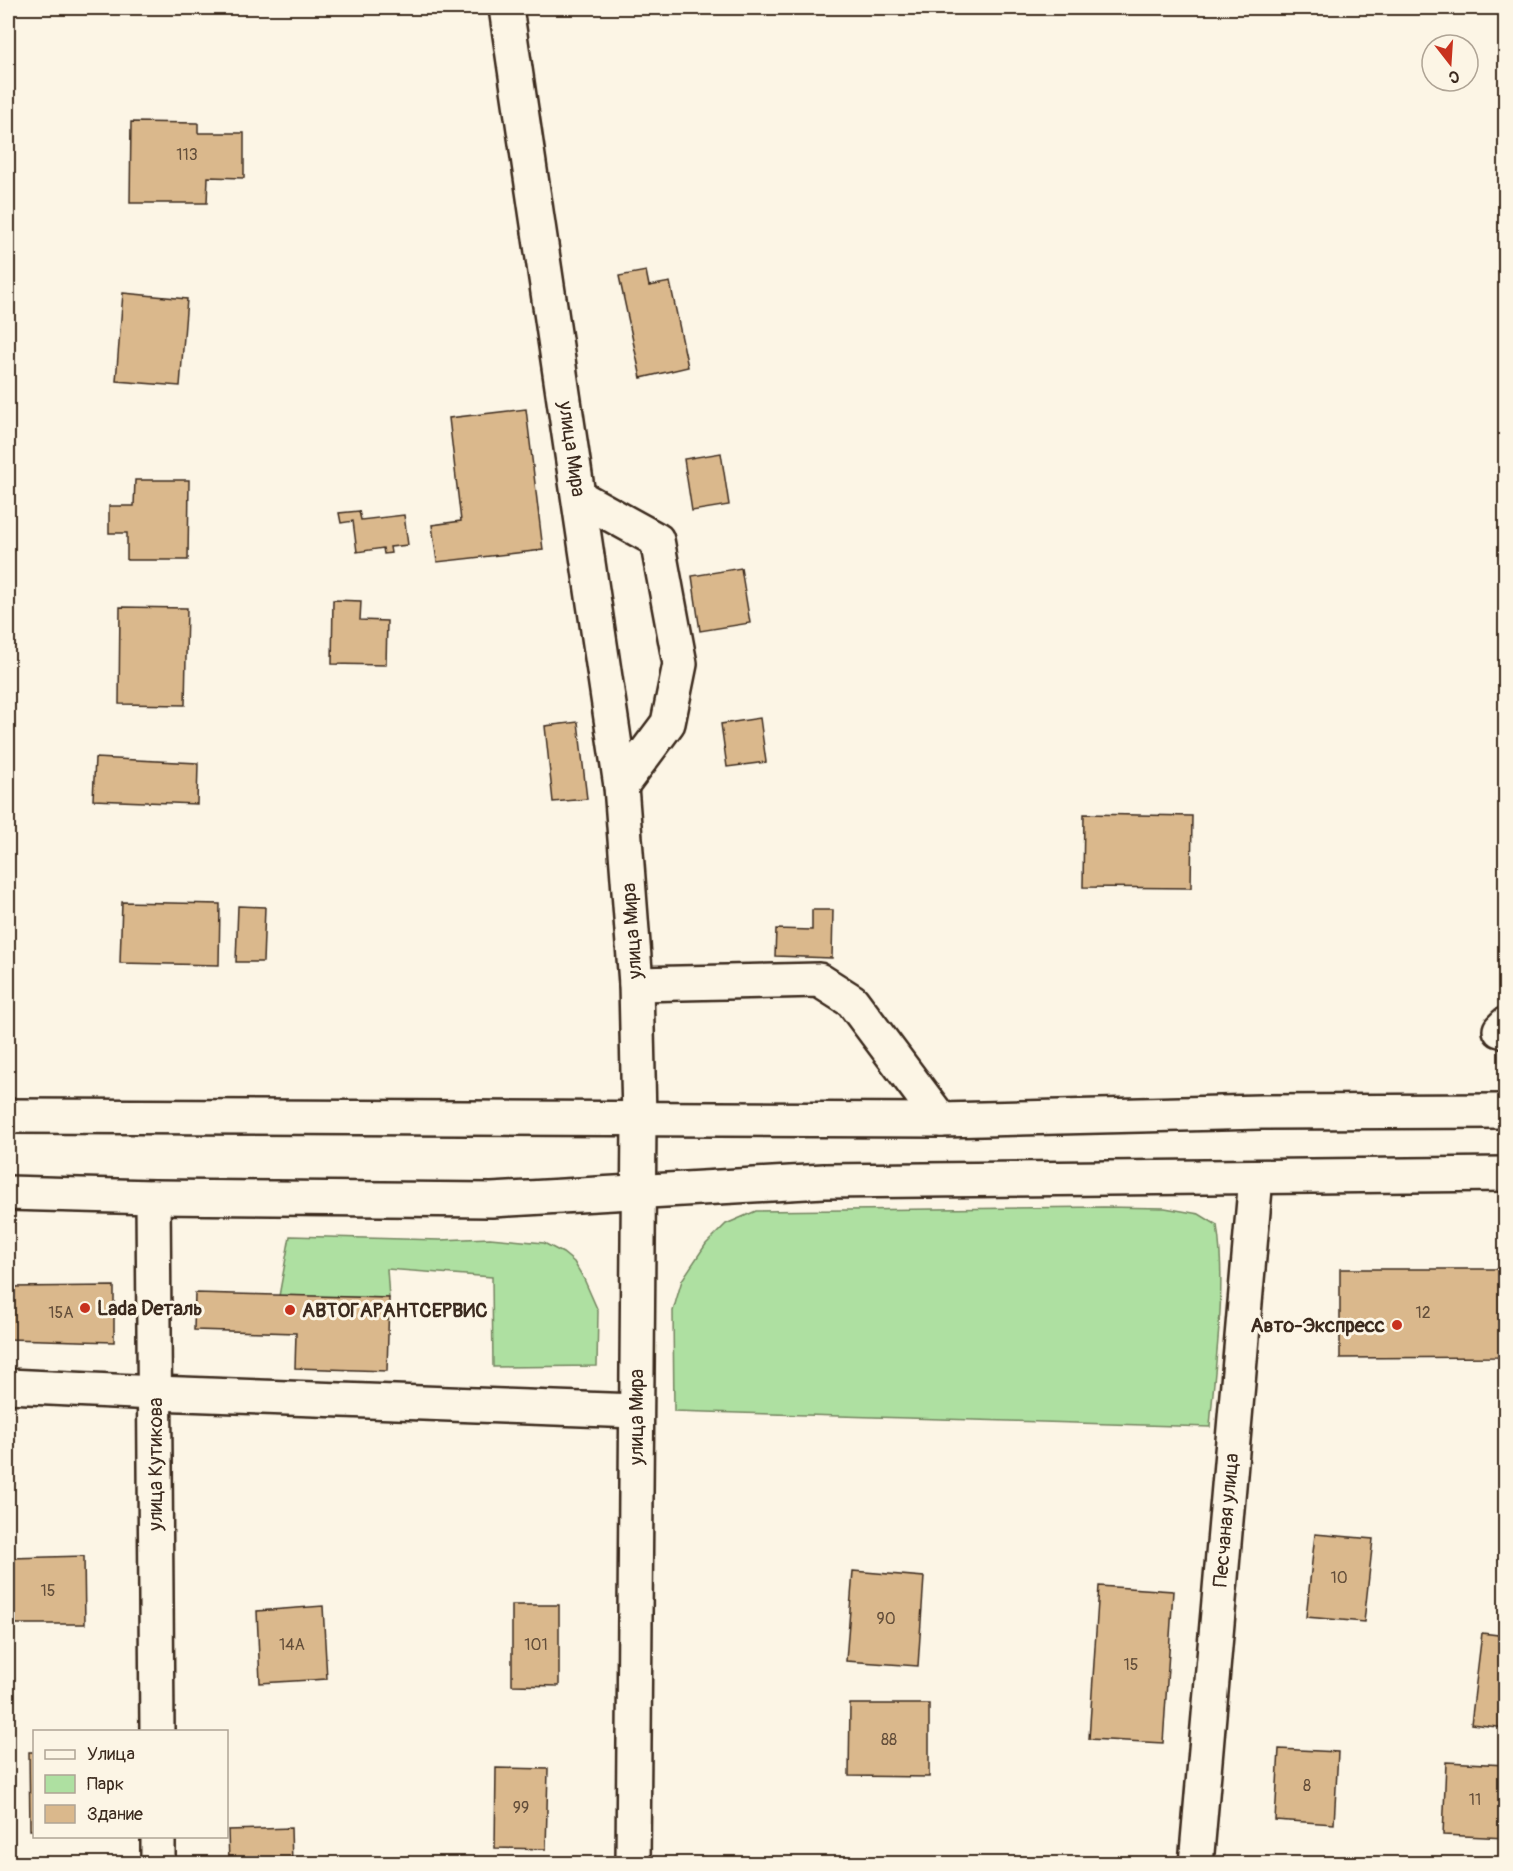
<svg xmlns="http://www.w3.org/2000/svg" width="1513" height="1871" font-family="Pangolin,sans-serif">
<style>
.green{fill:#aee0a1;stroke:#748560;stroke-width:1.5}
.building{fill:#dab88c;stroke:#3b2a1e;stroke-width:1.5}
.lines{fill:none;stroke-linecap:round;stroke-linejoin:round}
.minor-casing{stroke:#3b2a1e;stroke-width:38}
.major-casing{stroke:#3b2a1e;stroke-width:38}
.minor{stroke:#fcf5e5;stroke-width:33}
.major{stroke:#fcf5e5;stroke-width:33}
.poi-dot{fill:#c8321e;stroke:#fcf5e5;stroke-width:2}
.labels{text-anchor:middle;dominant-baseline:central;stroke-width:6;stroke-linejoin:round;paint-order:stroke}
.number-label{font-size:16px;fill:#634e3a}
.street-label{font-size:20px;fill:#3b2a1e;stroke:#fcf5e5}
.poi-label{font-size:20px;font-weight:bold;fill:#3b2a1e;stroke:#fcf5e5;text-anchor:start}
</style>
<rect width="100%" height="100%" fill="#fcf5e5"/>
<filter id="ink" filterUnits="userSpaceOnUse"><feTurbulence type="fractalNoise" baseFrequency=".0167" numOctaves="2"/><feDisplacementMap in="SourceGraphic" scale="12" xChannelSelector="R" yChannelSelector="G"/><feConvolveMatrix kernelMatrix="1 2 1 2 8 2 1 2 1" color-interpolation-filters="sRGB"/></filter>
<g filter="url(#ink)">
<!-- green -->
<g class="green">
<path d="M 1104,1207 L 1165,1208 L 1199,1214 L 1217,1225 C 1227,1291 1215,1360 1210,1427 L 674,1411 L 673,1311 L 682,1280 L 706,1244 L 726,1224 L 756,1211 Z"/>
<path d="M 290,1236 L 440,1240 L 490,1238 L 544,1243 L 563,1253 L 574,1262 L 584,1279 L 598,1311 L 597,1366 L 493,1367 L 492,1277 L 387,1269 L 389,1298 L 279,1296 Z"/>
</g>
<!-- building -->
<g class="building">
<path d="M 131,122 L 198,123 L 198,133 L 244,133 L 244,178 L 208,177 L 207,203 L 130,203 Z"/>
<path d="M 646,271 L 649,286 L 670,282 L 688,367 L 641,378 L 619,276 Z"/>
<path d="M 123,293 L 187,299 L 180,386 L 116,381 Z"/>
<path d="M 526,409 L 543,550 L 437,562 L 432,525 L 461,521 L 449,418 Z"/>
<path d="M 721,453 L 729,505 L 692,511 L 684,459 Z"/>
<path d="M 135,480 L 189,480 L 188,560 L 127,560 L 127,533 L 109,533 L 109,506 L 134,506 Z"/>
<path d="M 359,511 L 361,520 L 404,515 L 408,545 L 390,547 L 391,553 L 384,554 L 383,548 L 357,552 L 353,521 L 341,523 L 339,513 Z"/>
<path d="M 741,568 L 750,623 L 700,631 L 692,576 Z"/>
<path d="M 333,600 L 361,601 L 360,620 L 387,621 L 386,665 L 332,664 Z"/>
<path d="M 120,607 L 187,608 L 185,705 L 119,704 Z"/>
<path d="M 760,718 L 766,762 L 727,767 L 721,724 Z"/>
<path d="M 578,722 L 587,799 L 553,802 L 545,726 Z"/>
<path d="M 95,758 L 198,763 L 197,804 L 93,800 Z"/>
<path d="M 1084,814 L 1192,816 L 1191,888 L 1083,887 Z"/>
<path d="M 122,902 L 220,904 L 219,965 L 120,963 Z"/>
<path d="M 238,906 L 265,907 L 263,962 L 236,962 Z"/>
<path d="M 812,910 L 833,910 L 832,958 L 775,956 L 776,929 L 812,930 Z"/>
<path d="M 1340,1269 L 1506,1269 L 1506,1357 L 1340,1358 Z"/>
<path d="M 114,1286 L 114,1342 L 8,1339 L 8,1287 Z"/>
<path d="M 195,1293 L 389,1298 L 387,1371 L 295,1368 L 296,1333 L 194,1330 Z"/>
<path d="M 1315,1534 L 1373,1539 L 1364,1622 L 1306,1617 Z"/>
<path d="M 84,1556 L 85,1624 L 12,1624 L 11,1558 Z"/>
<path d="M 853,1571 L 924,1577 L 918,1666 L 846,1661 Z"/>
<path d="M 1099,1586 L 1173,1591 L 1163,1743 L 1089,1739 Z"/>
<path d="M 512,1605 L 559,1605 L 559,1686 L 512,1685 Z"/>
<path d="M 323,1606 L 327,1679 L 260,1683 L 257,1611 Z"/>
<path d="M 1482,1633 L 1506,1636 L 1506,1728 L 1471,1724 Z"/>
<path d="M 850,1704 L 929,1704 L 929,1777 L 849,1776 Z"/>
<path d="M 1279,1749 L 1338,1752 L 1334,1824 L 1275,1820 Z"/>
<path d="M 29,1752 L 34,1752 L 34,1830 L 30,1830 Z"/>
<path d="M 1446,1762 L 1506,1765 L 1506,1838 L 1443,1835 Z"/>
<path d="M 496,1768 L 548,1769 L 546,1849 L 495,1848 Z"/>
<path d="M 291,1828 L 292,1864 L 229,1864 L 228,1830 Z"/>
</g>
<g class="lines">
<!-- minor casing -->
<g class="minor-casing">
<g id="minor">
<path d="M 506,8 L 621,786 L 636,984 L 639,1118"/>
<path d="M 579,497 L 657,540 L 680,664 L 668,723 L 621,786"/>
<path d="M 636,984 L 819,980 L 852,1001 L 941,1120"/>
<path d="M 1500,1030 L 1506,1024"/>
<path d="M 153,1197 L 157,1732"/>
<path d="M 8,1386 L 155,1393 L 636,1411"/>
<path d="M 158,1836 L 158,1864"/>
<path d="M 1196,1864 L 1256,1177"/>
</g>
</g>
<!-- major casing -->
<g class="major-casing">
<g id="major">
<path d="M 8,1116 L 941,1120 L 1261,1112 L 1506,1111"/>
<path d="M 8,1193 L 153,1197 L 492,1200 L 824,1181 L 1506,1174"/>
<path d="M 633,1864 L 639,1118"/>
</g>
</g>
<!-- minor -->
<use href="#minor" class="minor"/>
<!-- major -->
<use href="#major" class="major"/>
</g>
</g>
<!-- markers -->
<g class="poi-dot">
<circle cx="85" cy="1308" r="6"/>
<circle cx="290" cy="1310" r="6"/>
<circle cx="1397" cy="1325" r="6"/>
</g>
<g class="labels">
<!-- number labels -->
<g class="number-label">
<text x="187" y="155">113</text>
<text x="61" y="1313">15А</text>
<text x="1423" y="1313">12</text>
<text x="1339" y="1578">10</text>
<text x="48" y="1591">15</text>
<text x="886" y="1619">90</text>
<text x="292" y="1645">14А</text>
<text x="536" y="1645">101</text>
<text x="1131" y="1665">15</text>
<text x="889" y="1740">88</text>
<text x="1307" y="1786">8</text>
<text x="1475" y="1800">11</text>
<text x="521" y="1808">99</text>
</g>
<!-- street labels -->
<g class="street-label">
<text transform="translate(572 449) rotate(82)">улица Мира</text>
<text transform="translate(632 931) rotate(-94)">улица Мира</text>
<text transform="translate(636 1417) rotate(-90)">улица Мира</text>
<text transform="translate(155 1464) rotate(-90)">улица Кутикова</text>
<text transform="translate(1226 1520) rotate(-85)">Песчаная улица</text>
</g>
<!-- poi labels -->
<g class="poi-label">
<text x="97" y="1308">Lada Dеталь</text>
<text x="302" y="1310">АВТОГАРАНТСЕРВИС</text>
<text x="1385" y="1325" text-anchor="end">Авто-Экспресс</text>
</g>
</g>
<!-- margin -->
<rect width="1513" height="1871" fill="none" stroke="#fcf5e5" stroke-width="30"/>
<rect x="15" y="15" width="1483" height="1841" fill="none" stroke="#3b2a1e" stroke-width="2" filter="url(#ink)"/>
<!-- legend -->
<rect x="33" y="1730" width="195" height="108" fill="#fcf5e5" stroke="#afa495" stroke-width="1.5"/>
<rect x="45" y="1750" width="30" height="9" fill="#fcf5e5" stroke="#afa495" stroke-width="1.5"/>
<text x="87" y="1760" font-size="18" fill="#3b2a1e">Улица</text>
<rect x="45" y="1775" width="30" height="18" fill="#aee0a1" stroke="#afa495" stroke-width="1.5"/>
<text x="87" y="1790" font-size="18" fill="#3b2a1e">Парк</text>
<rect x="45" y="1805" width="30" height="18" fill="#dab88c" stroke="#afa495" stroke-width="1.5"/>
<text x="87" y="1820" font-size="18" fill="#3b2a1e">Здание</text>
<!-- north arrow -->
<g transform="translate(1450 63) rotate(163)"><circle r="28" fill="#fcf5e5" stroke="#afa495" stroke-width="1.5"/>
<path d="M0-4.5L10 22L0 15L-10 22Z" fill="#c8321e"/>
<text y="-9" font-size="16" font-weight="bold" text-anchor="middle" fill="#3b2a1e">С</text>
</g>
</svg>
